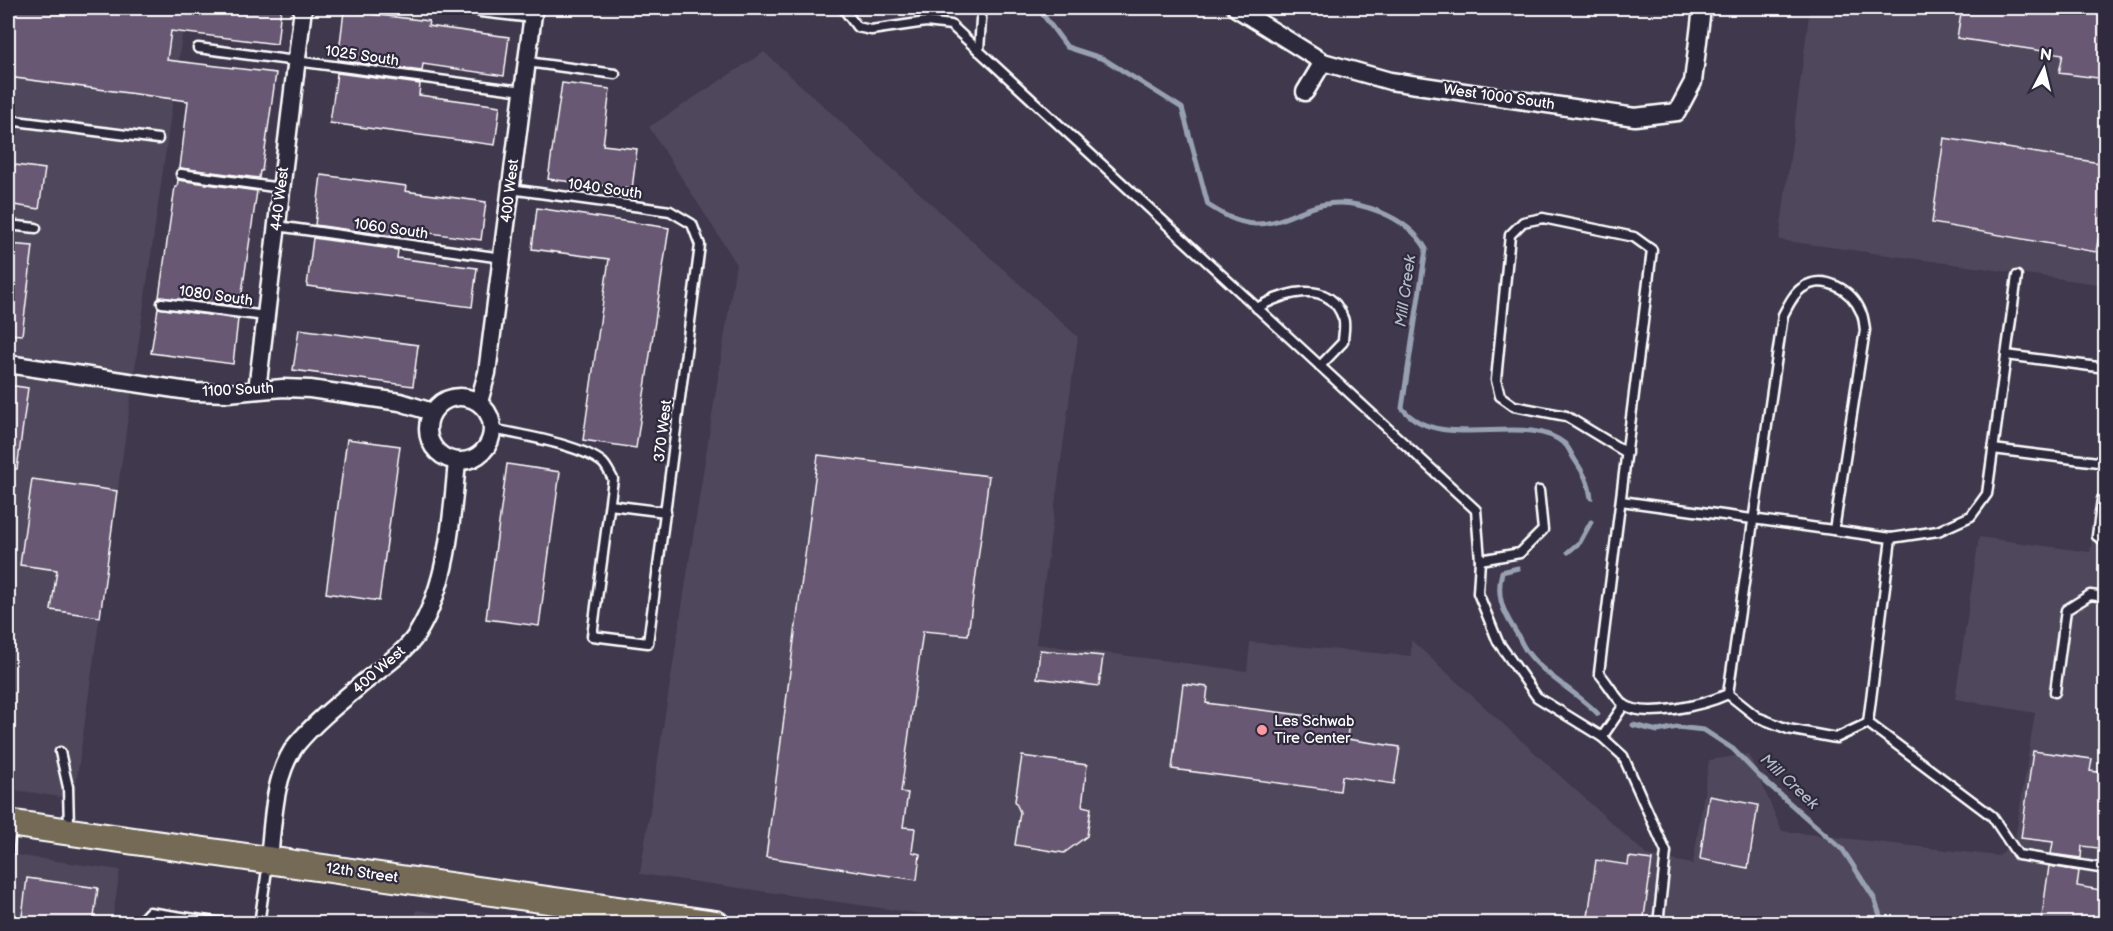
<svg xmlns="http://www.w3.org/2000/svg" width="2113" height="931" font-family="'Balsamiq Sans',sans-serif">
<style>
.built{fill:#50465b}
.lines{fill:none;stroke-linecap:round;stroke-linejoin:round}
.stream{stroke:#98a1b2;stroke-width:5}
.building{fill:#675873;stroke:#fff;stroke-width:1.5}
.lane-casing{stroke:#fff;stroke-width:13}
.street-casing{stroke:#fff;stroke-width:21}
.primary-casing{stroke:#fff;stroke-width:30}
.lane{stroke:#2f2a3d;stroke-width:8}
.street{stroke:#2f2a3d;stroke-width:16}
.primary{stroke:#746b55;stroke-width:26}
.poi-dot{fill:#ff9aa2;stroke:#2f2a3d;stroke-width:2}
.labels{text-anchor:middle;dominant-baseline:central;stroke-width:4.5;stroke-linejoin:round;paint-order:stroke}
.street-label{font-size:15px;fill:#fff;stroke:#2f2a3d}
.poi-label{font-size:15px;fill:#fff;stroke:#2f2a3d;text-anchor:start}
.water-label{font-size:16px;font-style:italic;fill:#b2b9c5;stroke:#2f2a3d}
</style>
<rect width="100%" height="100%" fill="#40384d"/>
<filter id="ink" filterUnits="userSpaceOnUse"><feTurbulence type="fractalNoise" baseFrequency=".0167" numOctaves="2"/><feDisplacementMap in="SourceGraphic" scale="12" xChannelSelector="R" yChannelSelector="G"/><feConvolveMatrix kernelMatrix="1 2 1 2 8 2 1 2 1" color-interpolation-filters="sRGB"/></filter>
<g filter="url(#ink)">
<!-- built -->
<g class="built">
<path d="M 8,8 L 186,8 L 74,799 L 8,789 Z"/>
<path d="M 1810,8 L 2105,8 L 2105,285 L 1779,240 Z"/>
<path d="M 764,52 L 1078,337 L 1036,644 L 1247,671 L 1250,642 L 1411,656 L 1411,640 L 1647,855 L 1693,864 L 1709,760 L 1749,754 L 1782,831 L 1999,856 L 2015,839 L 2035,713 L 1955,699 L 1979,537 L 2090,552 L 2102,476 L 2105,477 L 2105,923 L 993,924 L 640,874 L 736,263 L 649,127 Z"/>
<path d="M 8,854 L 120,870 L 112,923 L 8,924 Z"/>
<path d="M 416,910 L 507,923 L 414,923 Z"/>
</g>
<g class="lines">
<!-- stream -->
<g class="stream">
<path d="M 1038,8 L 1067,47 L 1104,59 L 1182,108 L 1208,205 C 1222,214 1237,223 1255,224 C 1279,225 1298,210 1321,205 C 1357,197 1408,217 1426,249 L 1402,408 C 1440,455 1526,410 1565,444 C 1569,448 1572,456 1575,460 C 1584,474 1589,482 1591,498"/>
<path d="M 1568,552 L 1580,542 L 1591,522"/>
<path d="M 1518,568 L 1502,572 C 1496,594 1502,610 1514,629 C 1519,636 1522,646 1528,653 C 1547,678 1577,692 1598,714"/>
<path d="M 1633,725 L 1658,731 L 1677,727 L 1704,730 L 1733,749 L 1759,776 L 1843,850 L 1874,898 L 1883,924"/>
</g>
</g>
<!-- building -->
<g class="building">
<path d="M 8,8 L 173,8 L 198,11 L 198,8 L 281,8 L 277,44 L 171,31 L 167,60 L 276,73 L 262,171 L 260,171 L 259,178 L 180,168 L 188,101 L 8,77 Z"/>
<path d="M 1962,8 L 2106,8 L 2106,79 L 2059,73 L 2063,54 L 1957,38 Z"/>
<path d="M 344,11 L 429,21 L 428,26 L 509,37 L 504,76 L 423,64 L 422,71 L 338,60 Z"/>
<path d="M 337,73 L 420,84 L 419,95 L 500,106 L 495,145 L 330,123 Z"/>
<path d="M 562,83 L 610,89 L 603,145 L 637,149 L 632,189 L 548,179 Z"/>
<path d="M 1944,138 L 2106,164 L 2106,196 L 2096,252 L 1932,223 Z"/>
<path d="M 8,164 L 45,169 L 39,209 L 8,204 Z"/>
<path d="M 321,175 L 406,186 L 405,191 L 486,202 L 481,240 L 401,229 L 400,237 L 315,225 Z"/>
<path d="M 178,180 L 257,191 L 240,306 L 159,297 L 175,187 L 177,187 Z"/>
<path d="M 537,208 L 669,228 L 636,448 L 583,440 L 609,259 L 532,249 Z"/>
<path d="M 313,238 L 398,250 L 397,258 L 477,268 L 472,307 L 307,286 Z"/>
<path d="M 8,244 L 33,246 L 22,335 L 8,334 Z"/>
<path d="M 158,308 L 238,319 L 233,364 L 151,353 Z"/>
<path d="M 299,329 L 418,345 L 413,386 L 293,370 Z"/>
<path d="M 8,385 L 28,388 L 17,469 L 8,469 Z"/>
<path d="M 347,439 L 400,446 L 379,601 L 326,593 Z"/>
<path d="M 818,455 L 989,476 L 968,635 L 923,631 L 901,792 L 908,793 L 903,827 L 915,828 L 912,852 L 920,854 L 917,880 L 766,857 Z"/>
<path d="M 507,464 L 560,472 L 539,626 L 486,619 Z"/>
<path d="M 32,479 L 117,491 L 100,617 L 51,610 L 57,570 L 20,565 Z"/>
<path d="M 1040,650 L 1103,656 L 1099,686 L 1037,678 Z"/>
<path d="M 1183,684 L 1208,687 L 1206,703 L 1349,721 L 1347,739 L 1400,747 L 1394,784 L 1342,776 L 1340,791 L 1172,769 Z"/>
<path d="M 2033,751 L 2092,759 L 2090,771 L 2106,773 L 2106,849 L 2082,846 L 2081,858 L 2051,854 L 2053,842 L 2021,838 Z"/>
<path d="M 1022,756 L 1087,765 L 1082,806 L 1091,808 L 1087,836 L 1064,853 L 1015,845 L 1020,812 L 1015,801 Z"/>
<path d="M 1709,796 L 1758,805 L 1748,868 L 1700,859 Z"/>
<path d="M 1629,857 L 1652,860 L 1643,924 L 1587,924 L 1596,860 L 1628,865 Z"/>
<path d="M 2049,866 L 2079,871 L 2077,886 L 2106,891 L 2106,924 L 2041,924 Z"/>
<path d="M 27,878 L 98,888 L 93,924 L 21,924 Z"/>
</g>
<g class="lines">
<!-- lane casing -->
<g class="lane-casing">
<g id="lane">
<path d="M 843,8 L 857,27 L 871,30 L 926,22 L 951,25 L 1476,510 L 1480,560 L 1478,593 L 1498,642 L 1537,697 L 1602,737"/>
<path d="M 198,48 L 523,91"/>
<path d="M 979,51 L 981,19"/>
<path d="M 527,62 L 615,74"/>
<path d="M 8,120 L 158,139"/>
<path d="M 181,174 L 281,188"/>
<path d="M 8,225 L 36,228"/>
<path d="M 277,226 L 502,258"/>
<path d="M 162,303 L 266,316"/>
<path d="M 1257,308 C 1283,293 1329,277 1343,318 C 1346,324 1343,335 1343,342 L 1320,366"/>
<path d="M 2006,355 L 2106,368"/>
<path d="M 493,429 C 521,435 582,445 603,463 C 607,467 610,474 613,479 L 592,636 L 648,643 L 700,245 L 692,224 L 670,211 L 510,189"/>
<path d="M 1993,449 L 2106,463"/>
<path d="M 1627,453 L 1566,416 L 1514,406 L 1500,396 L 1496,380 L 1510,235 L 1523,222 L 1543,218 L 1634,237 L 1652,250 L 1599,673 C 1607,682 1614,695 1622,703 C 1642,721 1706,704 1728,694 L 1783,315 C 1788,306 1793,294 1802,288 C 1824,273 1852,290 1861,312 C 1864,317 1864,325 1865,330 L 1834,530"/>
<path d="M 2102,499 L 2097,536 L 2106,541"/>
<path d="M 1621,501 L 1891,538 L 1938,531 L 1971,516 L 1987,494 L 2017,276"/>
<path d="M 610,505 L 666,512"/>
<path d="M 1480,560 L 1520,553 L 1543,530 L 1539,491"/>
<path d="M 2055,692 L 2066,610 L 2090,595 L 2106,597"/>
<path d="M 1728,694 L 1757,717 L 1788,729 L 1836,738 L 1868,723 L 1992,816 L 2018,855 L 2106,869"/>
<path d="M 1624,705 L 1602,737 L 1623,756 L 1666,852 L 1658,924"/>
<path d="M 1868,723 L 1891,538"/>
<path d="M 60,752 L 68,787 L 69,828"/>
<path d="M 8,853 L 11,827"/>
<path d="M 138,924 L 149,912 L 228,924"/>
<path d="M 259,924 L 268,863"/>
</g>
</g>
<!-- street casing -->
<g class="street-casing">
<g id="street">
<path d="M 1236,8 L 1323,62 L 1390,81 L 1635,117 L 1677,112 L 1693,82 L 1702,8"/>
<path d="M 1305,92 L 1323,62"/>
<path d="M 8,364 L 195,392 L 228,393 L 283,388 L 310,389 L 400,402 L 432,412"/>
<path d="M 257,390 L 303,8"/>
<circle cx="460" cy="429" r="32"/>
<path d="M 479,402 L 487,373 L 533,14 L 481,8"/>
<path d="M 269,860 C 273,824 273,775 296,745 C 315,722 340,702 363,683 C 381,668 404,654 417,634 C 448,584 452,518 457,461"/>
</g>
</g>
<!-- primary casing -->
<g class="primary-casing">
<path id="primary" d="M 8,823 L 716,924"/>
</g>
<!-- lane -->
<use href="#lane" class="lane"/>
<!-- street -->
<use href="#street" class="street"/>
<!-- primary -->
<use href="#primary" class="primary"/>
</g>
</g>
<!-- markers -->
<circle class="poi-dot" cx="1262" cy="730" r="6"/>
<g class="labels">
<!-- street labels -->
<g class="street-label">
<text transform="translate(362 56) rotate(8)">1025 South</text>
<text transform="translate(1499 97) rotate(8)">West 1000 South</text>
<text transform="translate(605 189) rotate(8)">1040 South</text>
<text transform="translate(510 191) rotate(-83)">400 West</text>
<text transform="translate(280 199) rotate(-83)">440 West</text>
<text transform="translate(391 229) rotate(8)">1060 South</text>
<text transform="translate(216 296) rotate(8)">1080 South</text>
<text transform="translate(238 390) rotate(-3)">1100 South</text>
<text transform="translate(663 431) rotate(-83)">370 West</text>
<text transform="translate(379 670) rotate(-41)">400 West</text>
<text transform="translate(362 873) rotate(8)">12th Street</text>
</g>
<!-- poi labels -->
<g class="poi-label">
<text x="1274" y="721">Les Schwab<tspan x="1274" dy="17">Tire Center</tspan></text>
</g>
<!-- water labels -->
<g class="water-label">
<text transform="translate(1406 291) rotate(-82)">Mill Creek</text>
<text transform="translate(1789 782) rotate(43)">Mill Creek</text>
</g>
</g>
<!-- margin -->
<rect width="2113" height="931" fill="none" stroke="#2f2a3d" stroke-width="30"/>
<rect x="15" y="15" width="2083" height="901" fill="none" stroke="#fff" stroke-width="2" filter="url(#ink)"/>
<!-- north arrow -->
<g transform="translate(2044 69) rotate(7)" stroke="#2f2a3d" stroke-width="4.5" paint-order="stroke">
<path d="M0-4.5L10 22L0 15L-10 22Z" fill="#ffffff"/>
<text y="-9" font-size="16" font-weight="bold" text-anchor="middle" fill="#ffffff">N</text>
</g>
</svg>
